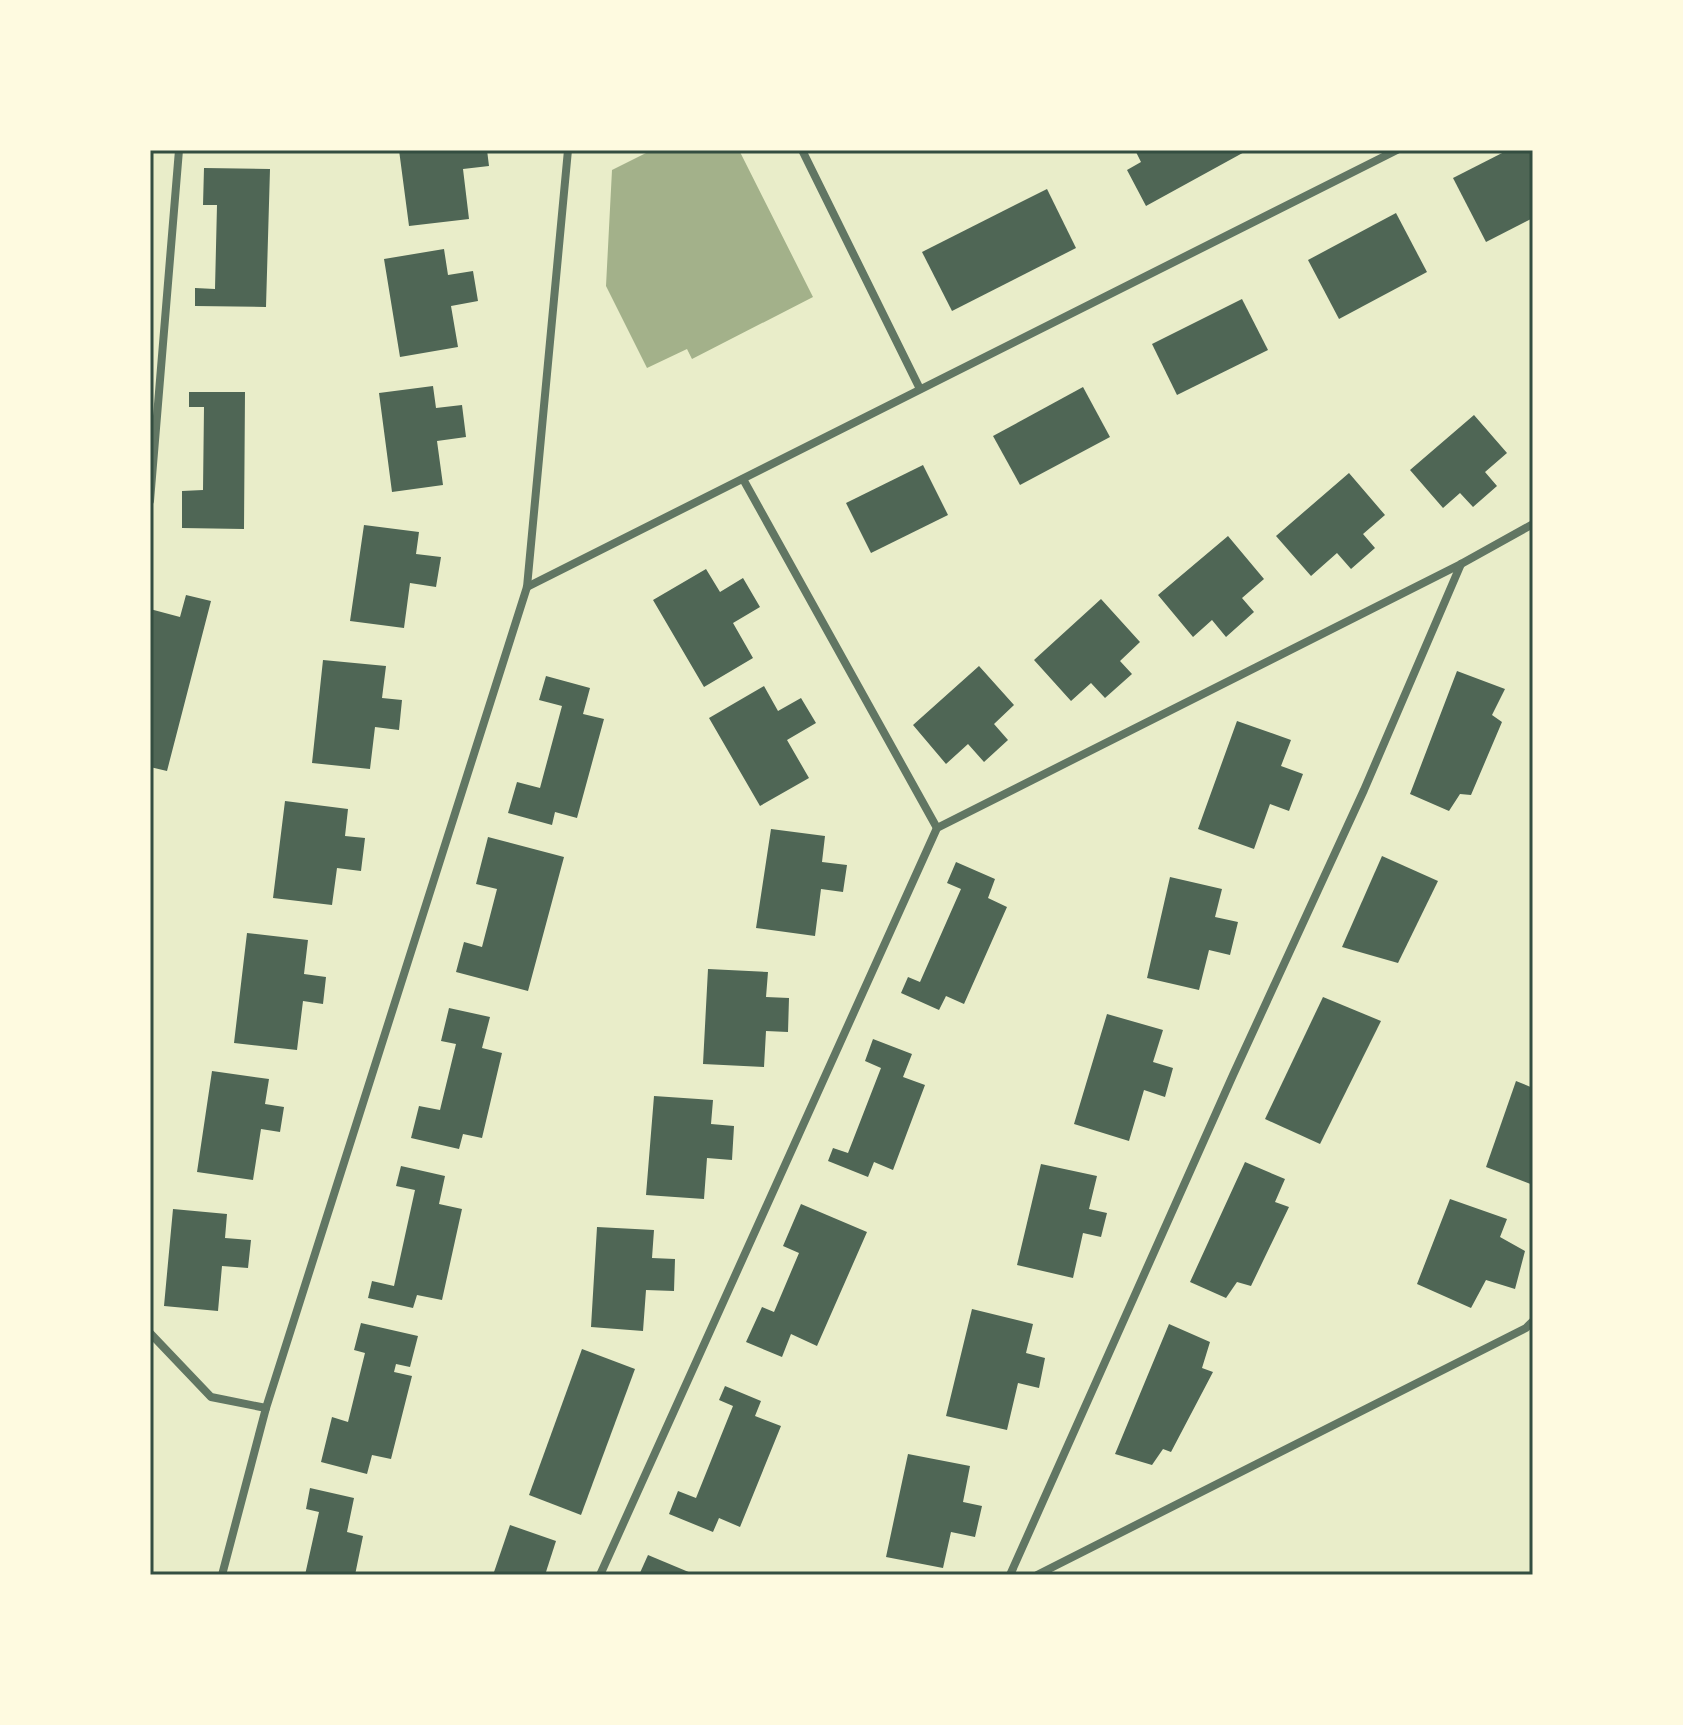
<svg xmlns="http://www.w3.org/2000/svg" width="1683" height="1725" font-family="Raleway,sans-serif">
<style>
.water{fill:#a3b18a}
.building{fill:#4f6655}
.lines{fill:none;stroke-linecap:round;stroke-linejoin:round}
.minor{stroke:#617663;stroke-width:8}
.neatline{fill:none;stroke:#344e41;stroke-width:3}
</style>
<rect width="100%" height="100%" fill="#e9edc9"/>
<!-- water -->
<path class="water" d="M 652,150 L 739,150 L 813,297 L 692,359 L 687,349 L 647,368 L 606,286 L 612,170 Z"/>
<!-- building -->
<g class="building">
<path d="M 399,150 L 487,150 L 489,166 L 463,169 L 469,219 L 409,226 Z"/>
<path d="M 1135,150 L 1248,150 L 1146,206 L 1127,170 L 1141,162 Z"/>
<path d="M 1508,150 L 1533,150 L 1533,218 L 1486,242 L 1453,178 Z"/>
<path d="M 204,168 L 270,169 L 266,307 L 195,306 L 195,288 L 215,289 L 217,205 L 203,205 Z"/>
<path d="M 1047,189 L 1076,248 L 952,311 L 922,252 Z"/>
<path d="M 1396,213 L 1427,272 L 1339,319 L 1308,260 Z"/>
<path d="M 444,249 L 448,275 L 473,271 L 478,301 L 451,306 L 458,347 L 400,357 L 384,259 Z"/>
<path d="M 1242,299 L 1268,350 L 1177,395 L 1152,344 Z"/>
<path d="M 433,386 L 436,408 L 462,405 L 466,437 L 437,441 L 443,485 L 392,492 L 379,393 Z"/>
<path d="M 1083,387 L 1110,437 L 1020,485 L 993,436 Z"/>
<path d="M 189,392 L 245,392 L 244,529 L 182,528 L 182,491 L 203,490 L 204,407 L 189,407 Z"/>
<path d="M 1474,415 L 1507,453 L 1485,472 L 1497,486 L 1473,507 L 1460,493 L 1443,508 L 1410,470 Z"/>
<path d="M 923,465 L 948,515 L 871,553 L 846,503 Z"/>
<path d="M 1349,473 L 1385,515 L 1363,534 L 1375,548 L 1351,569 L 1337,553 L 1311,576 L 1276,536 Z"/>
<path d="M 364,525 L 419,532 L 416,554 L 441,557 L 436,587 L 410,583 L 404,628 L 350,621 Z"/>
<path d="M 1228,536 L 1264,579 L 1242,598 L 1254,612 L 1226,637 L 1212,620 L 1193,637 L 1158,595 Z"/>
<path d="M 706,569 L 720,592 L 743,578 L 760,607 L 733,623 L 753,658 L 704,687 L 653,600 Z"/>
<path d="M 186,595 L 211,601 L 167,771 L 150,767 L 150,609 L 180,617 Z"/>
<path d="M 1101,599 L 1140,642 L 1120,661 L 1132,674 L 1105,698 L 1091,683 L 1071,701 L 1034,660 Z"/>
<path d="M 323,660 L 386,666 L 382,698 L 402,700 L 399,730 L 375,727 L 370,769 L 312,763 Z"/>
<path d="M 979,666 L 1014,705 L 994,724 L 1008,740 L 984,762 L 968,744 L 946,764 L 913,725 Z"/>
<path d="M 1457,671 L 1505,689 L 1492,715 L 1502,722 L 1471,795 L 1460,794 L 1449,811 L 1410,794 Z"/>
<path d="M 546,676 L 590,688 L 583,714 L 604,719 L 577,818 L 555,812 L 552,825 L 508,813 L 517,782 L 540,788 L 562,706 L 539,700 Z"/>
<path d="M 764,686 L 778,711 L 801,698 L 816,723 L 787,740 L 809,778 L 760,806 L 709,718 Z"/>
<path d="M 1237,721 L 1291,740 L 1281,766 L 1303,774 L 1289,811 L 1270,804 L 1254,849 L 1198,829 Z"/>
<path d="M 285,801 L 348,809 L 345,836 L 365,838 L 361,871 L 337,868 L 332,905 L 273,898 Z"/>
<path d="M 771,829 L 825,836 L 822,862 L 847,865 L 843,892 L 821,889 L 815,936 L 756,928 Z"/>
<path d="M 488,837 L 564,857 L 528,991 L 456,972 L 464,942 L 482,947 L 497,889 L 476,884 Z"/>
<path d="M 1382,856 L 1438,881 L 1398,963 L 1342,947 Z"/>
<path d="M 956,862 L 995,879 L 988,898 L 1007,907 L 964,1004 L 946,996 L 939,1010 L 901,993 L 908,977 L 920,982 L 961,889 L 947,883 Z"/>
<path d="M 1170,877 L 1222,889 L 1215,917 L 1238,922 L 1230,955 L 1209,950 L 1199,990 L 1147,978 Z"/>
<path d="M 247,933 L 308,940 L 304,974 L 326,977 L 323,1004 L 303,1001 L 297,1050 L 234,1043 Z"/>
<path d="M 708,969 L 768,972 L 766,997 L 789,998 L 788,1032 L 766,1031 L 764,1067 L 703,1064 Z"/>
<path d="M 1323,997 L 1381,1021 L 1320,1144 L 1265,1119 Z"/>
<path d="M 449,1008 L 490,1017 L 482,1048 L 502,1053 L 482,1138 L 463,1134 L 459,1149 L 411,1138 L 419,1106 L 440,1110 L 456,1044 L 441,1041 Z"/>
<path d="M 1107,1014 L 1163,1030 L 1153,1062 L 1173,1068 L 1165,1097 L 1144,1090 L 1129,1141 L 1074,1124 Z"/>
<path d="M 873,1039 L 912,1054 L 903,1077 L 925,1085 L 893,1170 L 874,1162 L 868,1177 L 828,1161 L 833,1148 L 848,1153 L 881,1068 L 865,1061 Z"/>
<path d="M 212,1071 L 269,1079 L 265,1104 L 284,1107 L 280,1132 L 261,1129 L 253,1180 L 197,1172 Z"/>
<path d="M 1516,1081 L 1533,1088 L 1533,1185 L 1486,1167 Z"/>
<path d="M 654,1096 L 713,1100 L 711,1124 L 734,1126 L 732,1160 L 707,1158 L 704,1199 L 646,1195 Z"/>
<path d="M 1245,1162 L 1285,1179 L 1275,1202 L 1289,1207 L 1251,1286 L 1237,1282 L 1226,1298 L 1190,1282 Z"/>
<path d="M 1041,1164 L 1097,1176 L 1089,1209 L 1107,1213 L 1101,1237 L 1083,1233 L 1073,1278 L 1017,1265 Z"/>
<path d="M 401,1166 L 445,1176 L 439,1204 L 462,1209 L 442,1300 L 417,1295 L 413,1308 L 368,1298 L 372,1281 L 394,1286 L 415,1190 L 396,1186 Z"/>
<path d="M 1450,1199 L 1507,1219 L 1500,1237 L 1525,1251 L 1515,1289 L 1486,1280 L 1471,1308 L 1417,1284 Z"/>
<path d="M 801,1204 L 867,1232 L 817,1346 L 791,1334 L 782,1357 L 746,1342 L 762,1307 L 774,1312 L 799,1253 L 783,1246 Z"/>
<path d="M 173,1209 L 227,1214 L 225,1238 L 251,1240 L 248,1268 L 222,1266 L 218,1311 L 164,1306 Z"/>
<path d="M 597,1227 L 654,1230 L 652,1258 L 675,1259 L 674,1291 L 646,1290 L 643,1331 L 591,1327 Z"/>
<path d="M 972,1309 L 1033,1324 L 1026,1353 L 1045,1358 L 1039,1388 L 1018,1383 L 1007,1430 L 946,1416 Z"/>
<path d="M 361,1323 L 418,1336 L 410,1367 L 396,1364 L 394,1372 L 412,1376 L 391,1459 L 372,1455 L 367,1474 L 321,1462 L 332,1417 L 348,1422 L 365,1353 L 354,1350 Z"/>
<path d="M 1169,1324 L 1210,1342 L 1202,1368 L 1213,1372 L 1171,1452 L 1163,1449 L 1152,1465 L 1115,1454 Z"/>
<path d="M 582,1349 L 635,1369 L 581,1515 L 529,1495 Z"/>
<path d="M 725,1386 L 761,1401 L 755,1416 L 781,1426 L 740,1527 L 719,1518 L 713,1532 L 669,1514 L 678,1491 L 696,1498 L 733,1406 L 719,1400 Z"/>
<path d="M 908,1454 L 970,1466 L 963,1502 L 982,1506 L 975,1537 L 951,1532 L 943,1568 L 886,1557 Z"/>
<path d="M 310,1488 L 354,1498 L 347,1532 L 363,1536 L 355,1575 L 305,1575 L 319,1512 L 306,1509 Z"/>
<path d="M 510,1525 L 556,1541 L 545,1575 L 493,1575 Z"/>
<path d="M 648,1555 L 691,1573 L 690,1575 L 639,1575 Z"/>
</g>
<g class="lines">
<!-- minor -->
<g class="minor">
<path d="M 802,150 L 920,389"/>
<path d="M 743,479 L 937,828"/>
<path d="M 150,501 L 179,150"/>
<path d="M 527,587 L 1397,150"/>
<path d="M 150,1333 L 211,1397 L 266,1408"/>
<path d="M 222,1575 L 266,1408 L 527,587 L 568,150"/>
<path d="M 600,1575 L 937,828 L 1461,564 L 1533,524"/>
<path d="M 1010,1575 L 1233,1075 L 1364,790 L 1461,564"/>
<path d="M 1037,1575 L 1526,1328 L 1533,1321"/>
</g>
</g>
<!-- border -->
<rect width="1683" height="1725" fill="none" stroke="#fefae0" stroke-width="304"/>
<rect x="152" y="152" width="1379" height="1421" class="neatline"/>
</svg>
